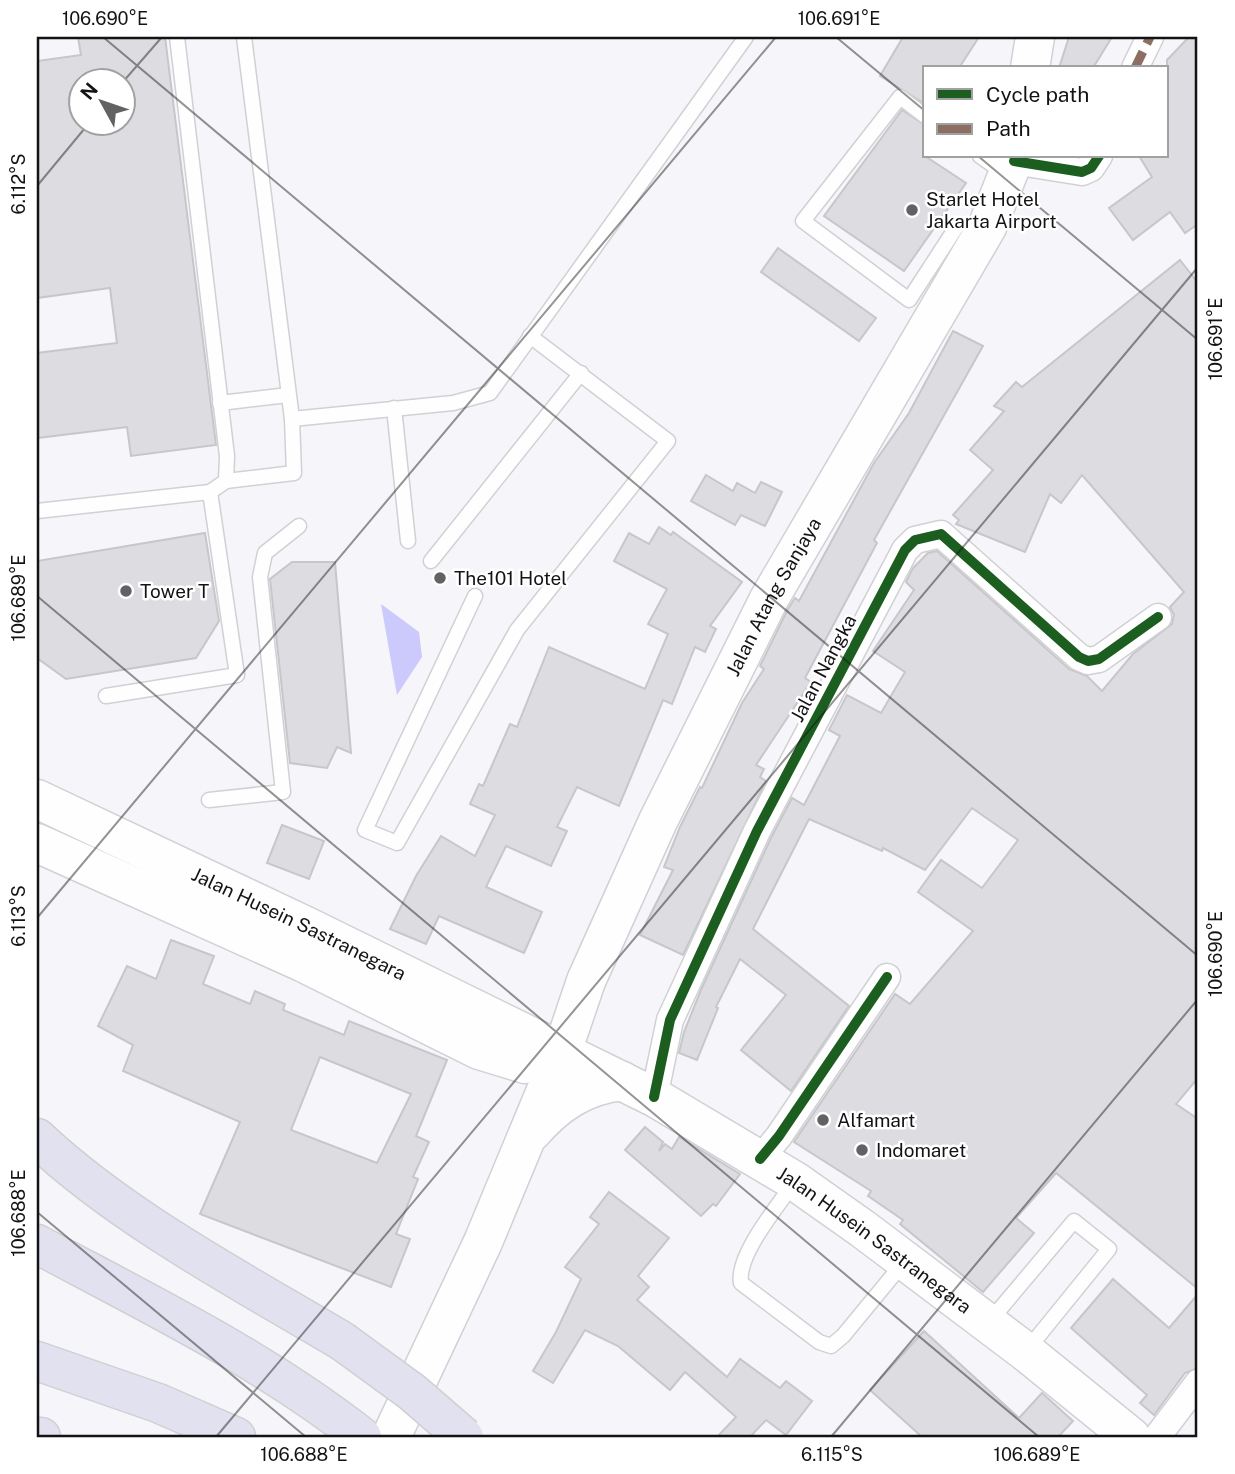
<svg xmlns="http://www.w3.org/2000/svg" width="1235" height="1474" font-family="'Public Sans',sans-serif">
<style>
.water{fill:#cccafc}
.building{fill:#dddde1;stroke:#c7c7cb;stroke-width:2;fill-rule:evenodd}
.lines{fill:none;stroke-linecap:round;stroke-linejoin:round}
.lane-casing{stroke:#d1d1d5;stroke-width:17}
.street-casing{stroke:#d1d1d5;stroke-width:29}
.secondary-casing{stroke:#d1d1d5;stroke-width:41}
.highway-casing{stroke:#d0d0d3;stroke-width:41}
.lane{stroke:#fefefe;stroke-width:14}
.street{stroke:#fefefe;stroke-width:26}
.secondary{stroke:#fefefe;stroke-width:38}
.highway{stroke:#e2e1f0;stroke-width:38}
.highway-bridge-casing{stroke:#d0d0d3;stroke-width:41;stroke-linecap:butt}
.highway-bridge{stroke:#e2e1f0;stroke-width:38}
.quiet{stroke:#8d6e63;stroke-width:9;stroke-dasharray:18 9;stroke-linecap:butt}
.cycleway-casing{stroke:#fff;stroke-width:15}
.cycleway{stroke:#1b5e20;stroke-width:10}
.ticks{fill:none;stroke:#131315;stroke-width:2;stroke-opacity:0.45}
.poi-dot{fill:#626265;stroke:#fff;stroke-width:2.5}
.labels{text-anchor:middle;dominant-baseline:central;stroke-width:5;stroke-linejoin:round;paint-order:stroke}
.poi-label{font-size:19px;fill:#131315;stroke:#fff;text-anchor:start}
.street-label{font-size:19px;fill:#131315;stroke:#fff}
.neatline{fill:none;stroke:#131315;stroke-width:2.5}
.ticks-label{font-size:18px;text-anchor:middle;fill:#131315}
</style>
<rect width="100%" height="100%" fill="#f5f5fa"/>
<!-- water -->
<path class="water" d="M 381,604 L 419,632 L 422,657 L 397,695 Z"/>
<!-- building -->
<g class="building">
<path d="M 78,37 L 165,37 L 216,445 L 131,456 L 127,427 L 37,438 L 37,353 L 117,343 L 110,288 L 37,298 L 37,61 L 81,55 ZM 80,80 L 122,80 L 122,122 L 80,122 Z"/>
<path d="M 903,37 L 979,37 L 959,68 L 925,68 L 925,104 L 880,76 Z"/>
<path d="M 1069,37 L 1112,37 L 1093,68 L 1059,68 Z"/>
<path d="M 1189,37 L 1198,37 L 1198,224 L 1185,233 L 1170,212 L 1133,240 L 1109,208 L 1152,177 L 1139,156 L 1167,156 L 1167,60 Z"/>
<path d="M 902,110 L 925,125 L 925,156 L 966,183 L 904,271 L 824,216 Z"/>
<path d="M 778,248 L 876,318 L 859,341 L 761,272 Z"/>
<path d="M 1180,260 L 1198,283 L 1198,1078 L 1176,1104 L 1198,1119 L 1198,1289 L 1056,1173 L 1016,1218 L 1034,1233 L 983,1292 L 900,1224 L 903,1220 L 868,1196 L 871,1191 L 794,1142 L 895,994 L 910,1004 L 973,931 L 918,892 L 941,860 L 982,888 L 1018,840 L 972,808 L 925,870 L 883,848 L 882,851 L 809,819 L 753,929 L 849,1006 L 791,1091 L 741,1050 L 786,995 L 740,959 L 716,1007 L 718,1008 L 697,1060 L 679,1053 L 684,1032 L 701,990 L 771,838 L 792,798 L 804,805 L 840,736 L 829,730 L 847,695 L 881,713 L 905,672 L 873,651 L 914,590 L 906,582 L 913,568 L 928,553 L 937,551 L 1069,669 L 1087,676 L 1102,691 L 1133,654 L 1172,624 L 1174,615 L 1170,607 L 1184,592 L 1082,475 L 1061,503 L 1050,494 L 1025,552 L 956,524 L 959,520 L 953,515 L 993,470 L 970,450 L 1004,411 L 994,406 L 1016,382 L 1022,387 Z"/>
<path d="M 953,331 L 983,346 L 874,540 L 877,543 L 805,678 L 811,682 L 756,765 L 764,769 L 760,777 L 766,781 L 683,955 L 640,935 L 673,870 L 664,867 L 680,827 L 700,787 L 702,788 L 742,703 L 764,669 L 760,666 L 788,609 L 795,598 L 799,601 L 874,463 L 909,413 Z"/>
<path d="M 706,475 L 733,491 L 737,483 L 755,493 L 761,482 L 782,492 L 765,526 L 741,515 L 735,525 L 691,501 Z"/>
<path d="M 659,527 L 671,535 L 673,532 L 742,582 L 710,626 L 716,629 L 705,652 L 695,647 L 672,704 L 663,700 L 619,806 L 577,787 L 557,827 L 567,831 L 551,866 L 506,846 L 486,887 L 542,912 L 524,953 L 439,916 L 426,944 L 390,929 L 416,876 L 441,836 L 475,856 L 495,815 L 470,804 L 479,784 L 483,786 L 510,724 L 517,727 L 549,647 L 645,689 L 668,634 L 648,624 L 667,589 L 614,561 L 629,533 L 649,544 Z"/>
<path d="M 205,533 L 219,621 L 196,658 L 66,679 L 37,658 L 37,561 Z"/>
<path d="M 292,562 L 335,562 L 351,753 L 337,747 L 327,768 L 290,763 L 270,579 Z"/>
<path d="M 282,825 L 324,841 L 309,879 L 267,863 Z"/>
<path d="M 171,940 L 214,956 L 203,984 L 250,1004 L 255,991 L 285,1004 L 283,1010 L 344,1035 L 349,1021 L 447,1060 L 416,1136 L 429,1142 L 413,1177 L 418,1179 L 396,1234 L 410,1239 L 391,1287 L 200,1214 L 240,1122 L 123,1071 L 133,1045 L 98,1026 L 127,966 L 156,979 ZM 320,1057 L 411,1094 L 377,1163 L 291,1130 Z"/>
<path d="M 645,1127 L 663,1142 L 659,1151 L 665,1144 L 672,1149 L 679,1137 L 740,1174 L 716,1206 L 713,1204 L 701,1216 L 625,1150 Z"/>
<path d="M 609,1192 L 669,1238 L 638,1276 L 649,1287 L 637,1300 L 727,1377 L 740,1359 L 780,1388 L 786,1381 L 812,1401 L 786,1435 L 766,1420 L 750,1437 L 717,1437 L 736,1417 L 685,1372 L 670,1390 L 618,1346 L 585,1330 L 553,1383 L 533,1371 L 556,1332 L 581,1279 L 565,1267 L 599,1224 L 590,1217 Z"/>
<path d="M 1113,1279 L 1169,1328 L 1198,1294 L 1198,1368 L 1185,1373 L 1154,1415 L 1140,1403 L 1147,1395 L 1071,1328 Z"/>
<path d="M 924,1331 L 1019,1418 L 1042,1393 L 1073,1421 L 1058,1437 L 922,1437 L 870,1390 Z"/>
</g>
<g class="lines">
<!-- lane casing -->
<g class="lane-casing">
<g id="lane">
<path d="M 177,37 L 227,456 L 226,481"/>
<path d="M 925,116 L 900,97 L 803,221 L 909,300 L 957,226"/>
<path d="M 980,156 L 1007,175"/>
<path d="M 220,403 L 288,395"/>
<path d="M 394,408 L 408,541"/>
<path d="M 292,419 L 453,403 L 490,393 L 746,37"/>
<path d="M 37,511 L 210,492 L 226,481 L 294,473 L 292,419 L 244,37"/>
<path d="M 431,561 L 581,373"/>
<path d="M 475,596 L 365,830 L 397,843 L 517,630 L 668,441 L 530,336"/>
<path d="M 106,696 L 237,675 L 210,492"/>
<path d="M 209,800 L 283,792 L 260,577 L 265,553 L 299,526"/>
<path d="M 795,1181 C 779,1205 736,1255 741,1283 L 819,1342 L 831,1346 L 843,1336 L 904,1262"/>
<path d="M 989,1322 L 1074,1221 L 1109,1249 L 1027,1350"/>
</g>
</g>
<!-- street casing -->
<g class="street-casing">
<g id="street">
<path d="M 1135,68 L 1150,37"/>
<path d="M 1014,161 L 1082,172 L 1091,168 L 1099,156"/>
<path d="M 654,1097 L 670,1020 L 757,831 L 905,550 L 915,540 L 941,534 L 1079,657 L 1088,661 L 1099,659 L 1158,617"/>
<path d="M 760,1159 L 779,1136 L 887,977"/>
<path d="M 1157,1437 L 1198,1383"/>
</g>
</g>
<!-- secondary casing -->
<g class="secondary-casing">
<g id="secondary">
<path d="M 1030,68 L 1035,37"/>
<path id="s1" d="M 37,799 L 308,927 L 654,1097 L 795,1181 L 863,1229 L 1026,1352 L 1131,1437"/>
<path d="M 37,843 L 302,962 L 479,1050 L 525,1064 L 562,1052"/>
<path d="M 532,1132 C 556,1104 584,1085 622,1081"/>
<path id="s2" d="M 391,1437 L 483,1242 L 562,1052 L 586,981 L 658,821 L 769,599 L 987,227 L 1015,156"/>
</g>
</g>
<!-- highway casing -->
<g class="highway-casing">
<g id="highway">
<path d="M 37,1138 C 122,1218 241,1281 342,1341"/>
<path d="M 37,1244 C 147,1303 263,1359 362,1437"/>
<path d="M 37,1361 L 158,1403 L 236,1437"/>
<path d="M 37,1437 L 41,1437"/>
</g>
</g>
<!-- lane -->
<use href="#lane" class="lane"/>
<!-- street -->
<use href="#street" class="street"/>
<!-- secondary -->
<use href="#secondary" class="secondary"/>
<!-- highway -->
<use href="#highway" class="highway"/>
<!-- highway-bridge casing -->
<g class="highway-bridge-casing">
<path id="highway-bridge" d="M 342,1341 L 412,1392 L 464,1437"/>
</g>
<!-- highway-bridge -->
<use href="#highway-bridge" class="highway-bridge"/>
<!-- quiet -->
<path class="quiet" d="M 1135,68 L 1150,37"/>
<!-- cycleway casing -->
<g class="cycleway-casing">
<g id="cycleway">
<path d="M 1014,161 L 1082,172 L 1091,168 L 1099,156"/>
<path d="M 654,1097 L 670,1020 L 757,831 L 905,550 L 915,540 L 941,534 L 1079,657 L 1088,661 L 1099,659 L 1158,617"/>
<path d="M 760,1159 L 779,1136 L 887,977"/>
</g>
</g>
<!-- cycleway -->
<use href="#cycleway" class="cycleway"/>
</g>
<!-- ticks -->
<path class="ticks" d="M 103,37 L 1198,956M 836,37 L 925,111M 122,83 L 162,37M 978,156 L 1198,340M 37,186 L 90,122M 37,596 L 1039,1437M 37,918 L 776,37M 37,1212 L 306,1437M 216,1437 L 1198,267M 831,1437 L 1198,999"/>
<!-- markers -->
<g class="poi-dot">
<circle cx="912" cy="210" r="7"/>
<circle cx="440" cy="578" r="7"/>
<circle cx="126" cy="591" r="7"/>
<circle cx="823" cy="1120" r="7"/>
<circle cx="862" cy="1150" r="7"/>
</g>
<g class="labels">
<!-- poi labels -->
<g class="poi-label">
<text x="926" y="199">Starlet Hotel<tspan x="926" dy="22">Jakarta Airport</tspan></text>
<text x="454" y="578">The101 Hotel</text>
<text x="140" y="591">Tower T</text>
<text x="837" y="1120">Alfamart</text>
<text x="876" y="1150">Indomaret</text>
</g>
<!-- street labels -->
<g class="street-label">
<text stroke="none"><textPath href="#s2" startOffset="924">Jalan Atang Sanjaya</textPath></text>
<text transform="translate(823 668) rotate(-62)">Jalan Nangka</text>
<text stroke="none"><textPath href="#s1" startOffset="290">Jalan Husein Sastranegara</textPath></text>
<text stroke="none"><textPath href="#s1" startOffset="948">Jalan Husein Sastranegara</textPath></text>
</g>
</g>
<!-- border -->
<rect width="1235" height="1474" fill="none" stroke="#ffffff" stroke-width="77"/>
<!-- legend -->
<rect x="923" y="66" width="245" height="91" fill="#ffffff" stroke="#a1a1a1" stroke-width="2"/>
<rect x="937" y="89" width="35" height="10" fill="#1b5e20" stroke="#a1a1a1" stroke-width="2"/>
<text x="986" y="102" font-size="21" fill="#131315">Cycle path</text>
<rect x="937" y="124" width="35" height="10" fill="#8d6e63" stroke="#a1a1a1" stroke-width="2"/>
<text x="986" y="136" font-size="21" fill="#131315">Path</text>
<!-- north arrow -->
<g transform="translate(102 102) rotate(310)"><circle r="33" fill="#ffffff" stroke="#a1a1a1" stroke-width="2"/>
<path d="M0-5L12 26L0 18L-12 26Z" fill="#626265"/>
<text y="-10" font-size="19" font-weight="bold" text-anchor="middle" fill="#131315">N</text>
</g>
<rect x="38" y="38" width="1158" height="1398" class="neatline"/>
<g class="ticks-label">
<text x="105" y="25">106.690°E</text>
<text x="839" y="25">106.691°E</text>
<text transform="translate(19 184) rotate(-90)" y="6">6.112°S</text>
<text transform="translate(1216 339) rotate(-90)" y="6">106.691°E</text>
<text transform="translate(19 598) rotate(-90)" y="6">106.689°E</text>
<text transform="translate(19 916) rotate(-90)" y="6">6.113°S</text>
<text transform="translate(1216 954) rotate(-90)" y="6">106.690°E</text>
<text transform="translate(19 1213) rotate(-90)" y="6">106.688°E</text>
<text x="304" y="1461">106.688°E</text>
<text x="832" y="1461">6.115°S</text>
<text x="1037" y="1461">106.689°E</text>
</g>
</svg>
